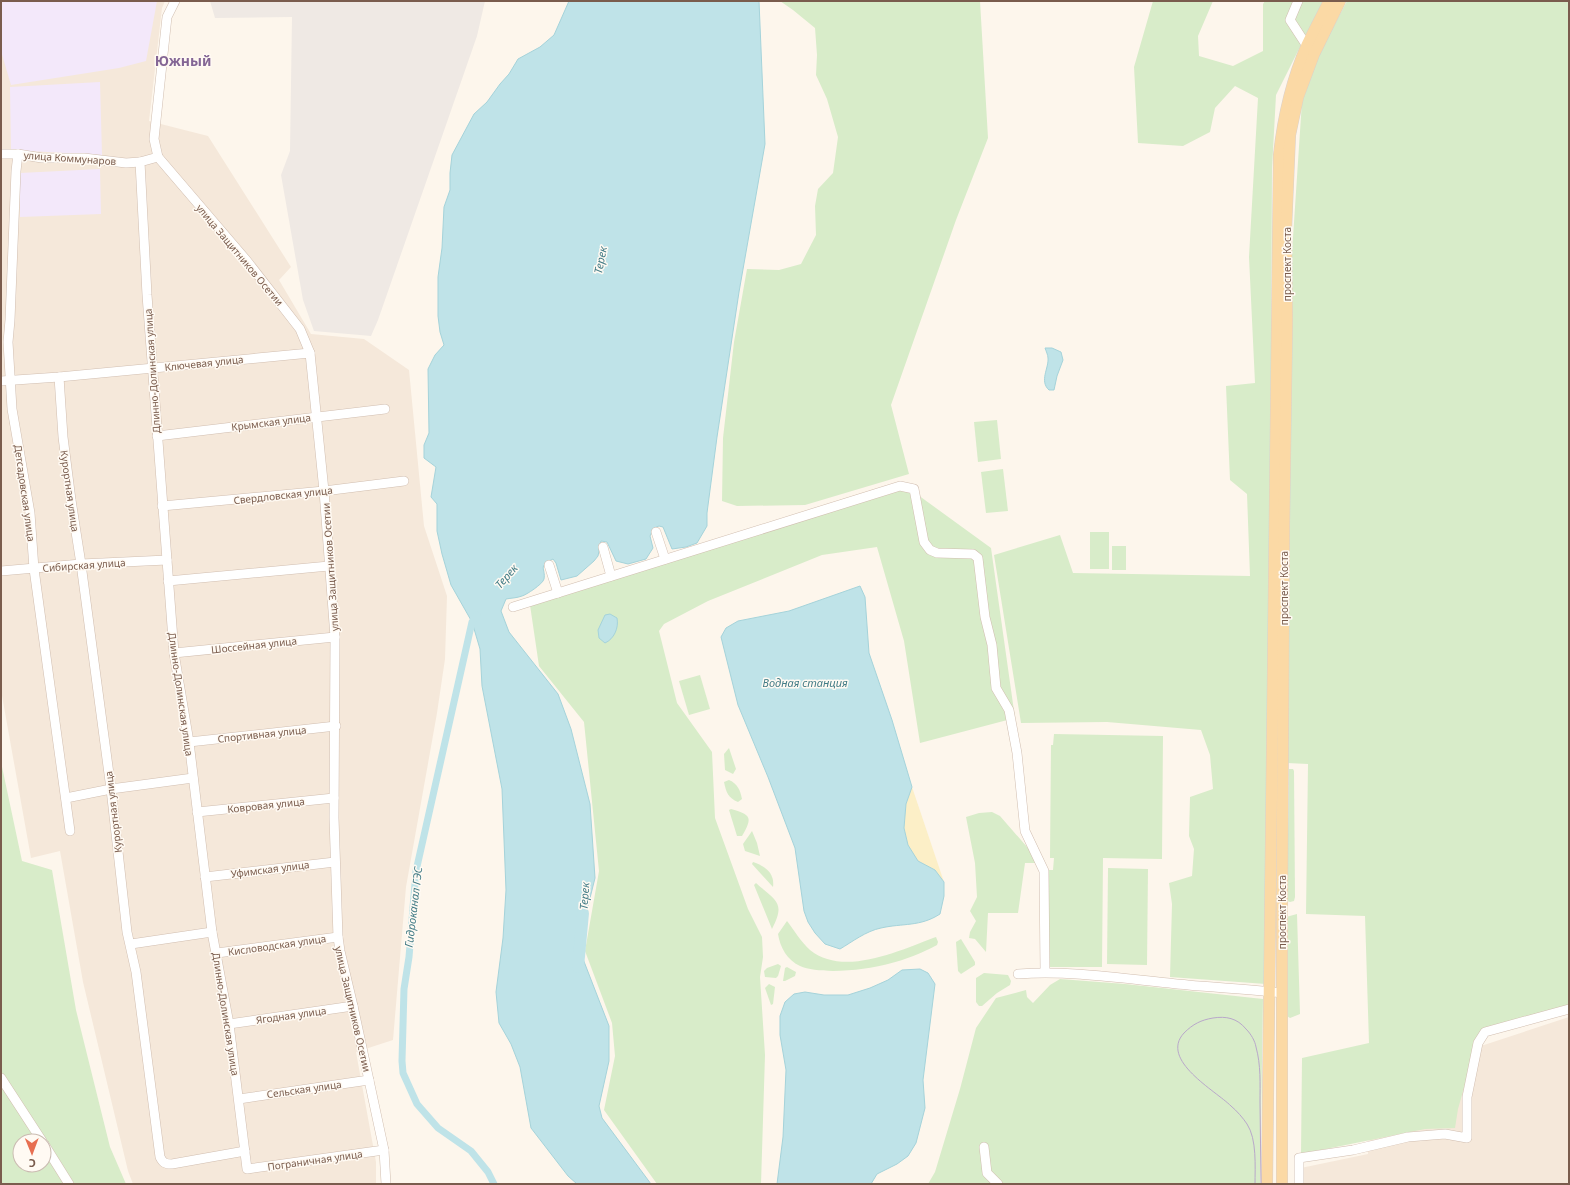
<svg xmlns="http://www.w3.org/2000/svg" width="1570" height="1185" font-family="'Noto Sans',sans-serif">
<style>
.residential{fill:#f5e8da}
.industrial{fill:#efe9e4}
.education{fill:#f3e8fa}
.green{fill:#d8ecc9;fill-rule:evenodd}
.sand{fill:#fcefc7}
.water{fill:#bfe3e8;stroke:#a5d3da}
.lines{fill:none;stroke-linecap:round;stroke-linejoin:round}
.canal{stroke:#bfe3e8;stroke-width:7}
.river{stroke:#bfe3e8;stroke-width:12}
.minor-casing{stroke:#d1beb0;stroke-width:10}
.major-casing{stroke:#dad1cd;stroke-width:12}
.minor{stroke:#fff;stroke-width:9}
.major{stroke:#fbd9a5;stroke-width:11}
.tram{stroke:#b9a8c9;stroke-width:1}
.labels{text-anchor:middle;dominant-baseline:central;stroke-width:3;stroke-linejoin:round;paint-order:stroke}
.street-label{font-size:10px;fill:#7a5c4d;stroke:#fffaf3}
.water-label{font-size:11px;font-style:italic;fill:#437c86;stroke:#fffaf3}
.district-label{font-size:14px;font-weight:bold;fill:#846695;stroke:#fffaf3}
</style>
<rect width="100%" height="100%" fill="#fdf6ec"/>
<!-- residential -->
<g class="residential">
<path d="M 1,1 L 165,1 L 162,8 L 149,121 L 208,136 L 291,267 L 279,280 L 311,334 L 364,339 L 409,370 L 424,526 L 447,596 L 445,659 L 437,713 L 406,887 L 393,1040 L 356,1052 L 376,1162 L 376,1184 L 133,1184 L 128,1171 L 83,982 L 60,851 L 31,858 L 1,690 Z"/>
<path d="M 1569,1017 L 1569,1184 L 1295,1184 L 1296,1169 L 1368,1154 L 1372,1053 L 1484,1045 Z"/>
</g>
<!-- industrial -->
<path class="industrial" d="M 210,1 L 485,1 L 477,36 L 378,320 L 371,336 L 314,331 L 303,300 L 281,175 L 290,151 L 292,17 L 215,18 Z"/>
<!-- education -->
<g class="education">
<path d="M 1,1 L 157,1 L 146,61 L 119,68 L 11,85 L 1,51 Z"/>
<path d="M 100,82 L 102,155 L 11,150 L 10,87 Z"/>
<path d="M 100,169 L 101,214 L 20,217 L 20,173 Z"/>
</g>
<!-- green -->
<g class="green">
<path d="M 780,1 L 980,1 L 988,138 L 956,220 L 891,405 L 909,474 L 805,505 L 737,506 L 722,501 L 723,438 L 734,342 L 747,269 L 779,270 L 801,264 L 816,235 L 815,206 L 818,189 L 833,173 L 838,137 L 827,99 L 816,75 L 817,55 L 815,28 L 793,10 Z"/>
<path d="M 1153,1 L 1213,1 L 1198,36 L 1199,56 L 1233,66 L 1263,51 L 1263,4 L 1265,1 L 1323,1 L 1276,95 L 1272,169 L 1270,577 L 1266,984 L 1170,977 L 1172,904 L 1169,883 L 1192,876 L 1194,849 L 1189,836 L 1190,797 L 1213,789 L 1210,755 L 1201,730 L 1107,722 L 1021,723 L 994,555 L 1060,535 L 1073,573 L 1250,576 L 1247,494 L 1230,480 L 1226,386 L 1255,383 L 1249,257 L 1258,98 L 1235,86 L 1215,108 L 1210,132 L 1183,146 L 1138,143 L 1134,67 Z"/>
<path d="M 1347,1 L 1569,1 L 1569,1006 L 1479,1034 L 1458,1109 L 1455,1128 L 1425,1129 L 1301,1154 L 1302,1058 L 1369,1043 L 1365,916 L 1306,914 L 1308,764 L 1287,763 L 1291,268 L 1302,101 L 1318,56 Z"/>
<path d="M 997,420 L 1001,459 L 978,462 L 974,422 Z"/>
<path d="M 1003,469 L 1008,511 L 986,513 L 981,472 Z"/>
<path d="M 907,487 L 991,548 L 1015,718 L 920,743 L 904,641 L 877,547 L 822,555 L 708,601 L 664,624 L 659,631 L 677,703 L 712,752 L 715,818 L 748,909 L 762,937 L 763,957 L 760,977 L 765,1055 L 761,1184 L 657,1184 L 604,1110 L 615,1056 L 612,1023 L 585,951 L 599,871 L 584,722 L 539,666 L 530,605 Z"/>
<rect x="1090" y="532" width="19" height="37"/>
<rect x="1112" y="546" width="14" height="24"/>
<path d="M 700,675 L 710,709 L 689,715 L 679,681 Z"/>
<path d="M 1054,734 L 1163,736 L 1162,859 L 1103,858 L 1102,967 L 1047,967 L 1048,870 L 1053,870 L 1054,858 L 1050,858 L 1051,745 L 1053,745 Z"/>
<path d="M 729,748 L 736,769 L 733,774 L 725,770 L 724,754 Z"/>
<path d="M 1,762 L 22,861 L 52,870 L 76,1010 L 110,1147 L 126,1184 L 1,1184 ZM 20,1141 L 44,1141 L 44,1165 L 20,1165 Z"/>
<path d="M 1289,769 L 1293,769 L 1294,771 L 1295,897 L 1294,901 L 1290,902 L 1287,901 Z"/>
<path d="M 729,780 C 738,784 740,790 742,799 L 738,802 C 728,798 726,792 724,782 Z"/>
<path d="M 731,809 C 751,815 753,817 742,836 L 737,836 L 729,810 Z"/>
<path d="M 992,812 L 1000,816 L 1041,863 L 1025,863 L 1018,913 L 988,913 L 986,952 L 975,939 L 969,938 L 970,932 L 976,921 L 970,911 L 977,897 L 975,863 L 966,817 L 979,813 Z"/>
<path d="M 752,831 L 757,843 L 760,856 L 745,851 L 743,844 Z"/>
<path d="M 753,862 C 765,866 775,873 773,887 L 752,864 Z"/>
<path d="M 1108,868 L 1148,869 L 1147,965 L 1107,964 Z"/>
<path d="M 756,883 C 776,901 786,902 772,929 L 754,885 Z"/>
<path d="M 1297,914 L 1300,1014 L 1290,1018 L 1287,1016 L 1286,917 Z"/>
<path d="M 787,921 C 794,930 801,942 810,950 C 843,977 899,951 933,938 L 936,937 L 938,942 L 937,945 C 922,953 905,960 888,964 C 867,970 820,975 800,966 C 787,960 780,947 778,934 Z"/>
<path d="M 961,939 L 975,962 L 975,965 L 961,974 L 958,971 L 956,942 Z"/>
<path d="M 778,964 L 781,966 L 778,976 L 776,978 L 765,977 L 764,971 L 767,968 Z"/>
<path d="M 787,967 L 796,972 L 795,976 L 785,981 L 783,981 L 785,968 Z"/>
<path d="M 984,973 L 1008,975 L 1011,981 L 1010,985 L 997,993 L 982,1006 L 979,1006 L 976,1002 L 976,978 Z"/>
<path d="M 1060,979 L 1125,984 L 1263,999 L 1260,1184 L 928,1184 L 935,1172 L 960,1089 L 976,1028 L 996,998 L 1026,990 L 1027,997 L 1033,1003 L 1050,985 Z"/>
<path d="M 769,984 L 775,987 L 773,1004 L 771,1005 L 765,988 Z"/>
</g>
<!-- sand -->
<path class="sand" d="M 912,787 L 944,882 L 935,870 L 918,861 L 908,845 L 904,828 L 906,804 Z"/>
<!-- water -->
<g class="water">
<path d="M 569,1 L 759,1 L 765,144 L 739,292 L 717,437 L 707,513 L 707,526 L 697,543 L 686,547 L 672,549 L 663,527 L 659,526 L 654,528 L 650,536 L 653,548 L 646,559 L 628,564 L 616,561 L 607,542 L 601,541 L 598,556 L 594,561 L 577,576 L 561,580 L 556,563 L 553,559 C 537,567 546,568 544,579 C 543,584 526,595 522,596 C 517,598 511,598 506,599 L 501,611 L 509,632 L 558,694 L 571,729 L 590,804 L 595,878 L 578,946 L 609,1026 L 609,1061 L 599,1106 L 602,1118 L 651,1184 L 577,1184 L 568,1176 L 531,1128 L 520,1067 L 511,1044 L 499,1023 L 496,992 L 503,938 L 506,890 L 502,789 L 482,686 L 480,649 L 472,622 L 451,585 L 442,554 L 437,531 L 437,504 L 431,497 L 436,467 L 424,458 L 424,445 L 429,433 L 428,369 L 435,355 L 444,345 L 440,332 L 438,316 L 438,277 L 442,248 L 444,207 L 450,190 L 450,173 L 452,155 L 474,114 L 487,102 L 500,84 L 509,74 L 518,59 L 540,47 L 554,35 Z"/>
<path d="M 1045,348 L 1052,348 L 1061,352 L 1063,360 L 1057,376 L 1054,390 L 1049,390 C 1039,381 1049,368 1048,358 C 1048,355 1046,351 1045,348 Z"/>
<path d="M 860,586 L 865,597 L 869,653 L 892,720 L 912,787 L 906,804 L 904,828 L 908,845 L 918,861 L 935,870 L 944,882 L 944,896 L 940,914 C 920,927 903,923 881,928 C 866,931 852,942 840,949 L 825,944 L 815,933 L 808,922 L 804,911 L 795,848 L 768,777 L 738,705 L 721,637 L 726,628 L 738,621 L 789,611 Z"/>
<path d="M 610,614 L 617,618 C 619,628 614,639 605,643 L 599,638 L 598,630 L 605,615 Z"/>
<path d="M 920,969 L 928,973 L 935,984 L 923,1080 L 925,1108 L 916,1143 L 908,1156 L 897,1164 L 877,1174 L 871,1184 L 777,1184 L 783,1137 L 786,1070 L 780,1035 L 780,1016 L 785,1002 L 794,994 L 805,992 L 824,995 L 848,995 L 870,988 L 888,980 L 902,970 Z"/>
</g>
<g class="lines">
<!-- canal -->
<path class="canal" d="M 477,615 L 472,622 L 416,871 L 409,957 L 404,989 L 402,1061 L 403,1073 L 417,1104 L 438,1128 L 471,1151 L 488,1172 L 494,1184"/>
<!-- river -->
<path class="river" d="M 578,967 L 583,913"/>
<!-- minor casing -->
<g class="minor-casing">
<g id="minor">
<path d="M 175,1 L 167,17 L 154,139 L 158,157 L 247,261 L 300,329 L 310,353 L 324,491 L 335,637 L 334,818 L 338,937 L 340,951 L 353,1006 L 384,1150 L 386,1184"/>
<path d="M 1298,1 L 1290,20 L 1307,46"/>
<path d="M 1,154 L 18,154 L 42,158 L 84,158 L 126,163 L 140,162"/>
<path d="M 18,154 L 16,171 L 10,320 L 8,342 L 12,409 L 30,513 L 34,569 L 70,831"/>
<path d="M 158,157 L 140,162 L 147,295 L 174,653 L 189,742 L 212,932 L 229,1024 L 247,1169 L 384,1150"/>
<path d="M 59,377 L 63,437 L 71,500 L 81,564 L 111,789 L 127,932 L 136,972 L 160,1157 C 163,1163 165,1164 172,1164 L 245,1151"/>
<path d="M 1,381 L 59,377 L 310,353"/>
<path d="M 157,436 L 385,409"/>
<path d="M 162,506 L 324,491 L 404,481"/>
<path d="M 656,532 L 665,559"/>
<path d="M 603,547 L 611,576"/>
<path d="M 549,565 L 558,593"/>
<path d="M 1,571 L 81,564 L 167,560"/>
<path d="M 168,581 L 329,566"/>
<path d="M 513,607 L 900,486 L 914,489 L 924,542 L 930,550 L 937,553 L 973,554 L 978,558 L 985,617 L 992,645 L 996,688 L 1009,710 L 1017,753 L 1025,831 L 1044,871 L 1045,972"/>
<path d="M 174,653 L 335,637"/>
<path d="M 189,742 L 336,726"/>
<path d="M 66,798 L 111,789 L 193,778"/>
<path d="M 197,812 L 334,798"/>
<path d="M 205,877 L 335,862"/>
<path d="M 131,944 L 212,932"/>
<path d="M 217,953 L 338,937"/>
<path d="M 1018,974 C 1075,970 1131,980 1188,985 C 1219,988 1250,989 1281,993"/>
<path d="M 229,1024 L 353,1006"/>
<path d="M 1,1078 L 42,1141"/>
<path d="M 239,1099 L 369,1080"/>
<path d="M 44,1144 L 69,1184"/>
<path d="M 984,1147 L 987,1173 L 998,1184"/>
<path d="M 1299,1184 L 1299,1158 L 1353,1150 L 1408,1137 L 1445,1134 L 1467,1138 L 1467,1097 L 1478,1043 L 1485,1032 L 1569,1009"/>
</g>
</g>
<!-- major casing -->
<g class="major-casing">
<g id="major">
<path d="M 1267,1184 L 1279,155 C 1283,118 1292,79 1307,45 C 1314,30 1322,16 1329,1"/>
<path d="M 1282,1184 L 1282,912 L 1284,525 L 1287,320 L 1286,230 L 1290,135 L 1298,97 L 1314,54 L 1340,1"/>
</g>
</g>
<!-- minor -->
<use href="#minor" class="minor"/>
<!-- major -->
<use href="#major" class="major"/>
<!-- tram -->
<path class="tram" d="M 1255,1184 C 1255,1167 1257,1139 1247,1124 C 1243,1118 1237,1111 1231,1106 C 1216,1091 1159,1060 1184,1033 C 1193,1024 1201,1020 1213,1018 C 1226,1016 1237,1018 1246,1029 C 1251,1034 1255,1041 1256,1047 C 1261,1065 1260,1084 1260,1102 C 1260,1129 1261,1157 1261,1184"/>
</g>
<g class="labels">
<!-- street labels -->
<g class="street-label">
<text transform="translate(70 158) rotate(4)">улица Коммунаров</text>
<text transform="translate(240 255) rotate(50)">улица Защитников Осетии</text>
<text transform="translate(1287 264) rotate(-90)">проспект Коста</text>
<text transform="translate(204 363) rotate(-6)">Ключевая улица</text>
<text transform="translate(152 371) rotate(-94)">Длинно-Долинская улица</text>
<text transform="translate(271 422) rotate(-7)">Крымская улица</text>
<text transform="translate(70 491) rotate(82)">Курортная улица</text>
<text transform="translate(25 493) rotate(82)">Детсадовская улица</text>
<text transform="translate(283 495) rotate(-6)">Свердловская улица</text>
<text transform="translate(84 565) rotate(-4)">Сибирская улица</text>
<text transform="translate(330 567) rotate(-94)">улица Защитников Осетии</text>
<text transform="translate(1284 588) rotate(-90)">проспект Коста</text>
<text transform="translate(254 645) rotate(-6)">Шоссейная улица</text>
<text transform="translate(181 694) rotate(82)">Длинно-Долинская улица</text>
<text transform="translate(262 734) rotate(-6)">Спортивная улица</text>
<text transform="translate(266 805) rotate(-6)">Ковровая улица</text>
<text transform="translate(113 812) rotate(-97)">Курортная улица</text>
<text transform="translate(270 869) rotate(-7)">Уфимская улица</text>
<text transform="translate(1282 912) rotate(-90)">проспект Коста</text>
<text transform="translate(277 945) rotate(-8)">Кисловодская улица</text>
<text transform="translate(353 1009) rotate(77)">улица Защитников Осетии</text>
<text transform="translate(226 1014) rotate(81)">Длинно-Долинская улица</text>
<text transform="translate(291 1015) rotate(-8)">Ягодная улица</text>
<text transform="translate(304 1089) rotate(-8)">Сельская улица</text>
<text transform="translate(315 1160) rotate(-8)">Пограничная улица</text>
</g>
<!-- water labels -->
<g class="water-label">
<text transform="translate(600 260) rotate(-79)">Терек</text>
<text transform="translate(506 576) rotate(-49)">Терек</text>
<text x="805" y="682">Водная станция</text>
<text transform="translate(584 896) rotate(-86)">Терек</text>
<text transform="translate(413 907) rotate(-83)">Гидроканал ГЭС</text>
</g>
<!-- district labels -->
<g class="district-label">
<text x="183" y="60">Южный</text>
</g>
</g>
<!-- border -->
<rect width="1570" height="1185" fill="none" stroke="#7a5c4d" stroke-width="4"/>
<!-- north arrow -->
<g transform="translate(32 1153) rotate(179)"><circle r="19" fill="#fffaf3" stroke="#cabbb1"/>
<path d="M0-3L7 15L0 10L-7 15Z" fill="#e76f51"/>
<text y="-6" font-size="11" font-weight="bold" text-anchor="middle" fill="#7a5c4d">С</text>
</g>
</svg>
